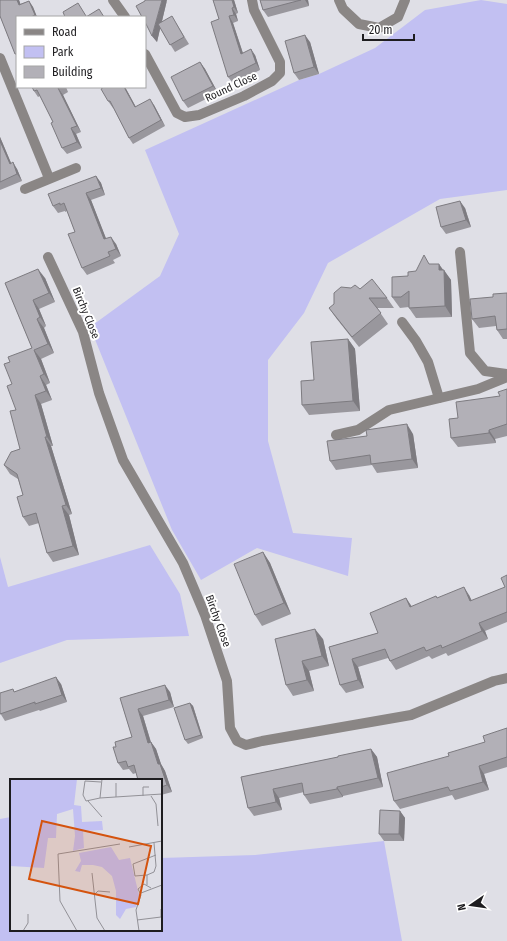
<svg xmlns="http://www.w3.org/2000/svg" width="507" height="941" font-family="'Fira Sans Condensed',sans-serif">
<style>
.green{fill:#c2c0f2}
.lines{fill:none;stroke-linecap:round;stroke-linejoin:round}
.minor{stroke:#8a8685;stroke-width:10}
.wall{fill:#99979d}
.shaded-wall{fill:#7d7b80}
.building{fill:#b2b0b7;stroke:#7d7b80}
.labels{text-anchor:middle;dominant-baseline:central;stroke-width:4;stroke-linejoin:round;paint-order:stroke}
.street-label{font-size:11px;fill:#1e1d20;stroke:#fff}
.inset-road{fill:none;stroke:#929197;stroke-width:1}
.view{fill:#d4530e;fill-opacity:0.15;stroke:#d4530e;stroke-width:2}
.inset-edge{fill:none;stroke:#1e1d20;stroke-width:2}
</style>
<rect width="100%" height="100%" fill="#dfdfe6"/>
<!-- green -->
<g class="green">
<path d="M 481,0 L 507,4 L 507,190 L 440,199 L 328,263 L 304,313 L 268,360 L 268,441 L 293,533 L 352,538 L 348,576 L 257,548 L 201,580 L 172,530 L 90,327 L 160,276 L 179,234 L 145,150 L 299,80 L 319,74 L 375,48 L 425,10 Z"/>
<path d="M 150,545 L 180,594 L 189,636 L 67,640 L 0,663 L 0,557 L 8,587 Z"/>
<path d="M 11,817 L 11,930 L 161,930 L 161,858 L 255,855 L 384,841 L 402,941 L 0,941 L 0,819 Z"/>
</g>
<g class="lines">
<!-- minor -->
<g class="minor">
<path d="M 113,0 L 125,17"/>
<path d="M 339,0 L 343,9 L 359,24 L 379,28 L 398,17 L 405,0"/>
<path d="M 145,54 L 177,113 L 185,117 L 199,115 L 244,96 L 272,81 L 280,73 L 280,62 L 254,10 L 252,0"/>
<path d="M 0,58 L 49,178"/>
<path d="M 25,189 L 76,168"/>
<path d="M 460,252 L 470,353 L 485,371 L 507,374"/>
<path d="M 48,257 L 83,332 L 99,393 L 123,460 L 183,563 L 205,615 L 227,681 L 230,728 L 237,741 L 246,745 L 262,741 L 411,715 L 494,681 L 507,678"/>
<path d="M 402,322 L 416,341 L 428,362 L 439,398"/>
<path d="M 336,435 L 358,430 L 389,410 L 478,389 L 507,377"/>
</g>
</g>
<!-- wall -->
<g class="wall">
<path d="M 0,0 L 19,0 L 20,4 L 29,1 L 33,7 L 37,17 L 17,17 L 17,56 L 15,54 L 0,16 Z"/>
<path d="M 167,0 L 162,21 L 176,23 L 189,44 L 175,52 L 160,28 L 157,42 L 152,36 Z"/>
<path d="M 213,0 L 234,0 L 238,13 L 236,14 L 238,21 L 233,23 L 243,53 L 255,55 L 260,70 L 233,83 L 228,77 L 219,19 Z"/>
<path d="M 260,0 L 308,0 L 309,6 L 268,17 L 263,10 Z"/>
<path d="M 310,42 L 319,74 L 299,80 L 294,73 Z"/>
<path d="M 200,62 L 205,69 L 218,93 L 188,108 L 183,101 Z"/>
<path d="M 32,87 L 66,87 L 68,92 L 63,95 L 81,132 L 76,134 L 82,148 L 67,154 L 62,148 L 53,122 L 40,96 L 38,97 L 34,91 Z"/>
<path d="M 125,87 L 136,107 L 154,105 L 165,126 L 133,144 L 129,138 L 113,107 L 113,108 L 108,101 Z"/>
<path d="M 0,137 L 11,163 L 17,169 L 22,181 L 0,190 Z"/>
<path d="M 96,176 L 101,183 L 105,195 L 91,200 L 106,239 L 116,244 L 121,256 L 113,260 L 115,263 L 87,275 L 82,268 L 75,232 L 67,211 L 65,212 L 65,211 L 58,213 L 53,206 Z"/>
<path d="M 465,208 L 471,227 L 446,234 L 441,227 Z"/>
<path d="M 430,264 L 443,270 L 451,280 L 452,317 L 416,318 L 409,308 L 409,307 L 400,308 L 392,297 L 408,276 L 416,271 Z"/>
<path d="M 45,278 L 55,302 L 39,309 L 46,326 L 44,328 L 54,353 L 41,359 L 50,383 L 46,385 L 52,400 L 41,404 L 53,446 L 51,446 L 72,514 L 69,515 L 79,555 L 53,562 L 47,553 L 39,523 L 29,526 L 23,517 L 23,495 L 18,479 L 10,474 L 4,465 L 20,449 L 16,410 L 12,384 L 10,362 L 32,348 L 5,283 Z"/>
<path d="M 360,289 L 387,298 L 394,308 L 377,308 L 388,324 L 359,347 L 336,318 L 329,308 Z"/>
<path d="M 507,293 L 507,339 L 503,339 L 497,330 L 496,326 L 479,328 L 472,319 L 493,297 Z"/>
<path d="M 348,339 L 355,349 L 360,411 L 309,415 L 302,405 Z"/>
<path d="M 507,389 L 507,436 L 495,439 L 496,443 L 458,447 L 451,438 L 458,418 L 500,396 Z"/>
<path d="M 413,434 L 418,468 L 377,473 L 372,465 L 336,470 L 330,461 Z"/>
<path d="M 263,552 L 270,563 L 291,614 L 262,626 L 255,615 Z"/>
<path d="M 507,575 L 507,622 L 485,631 L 488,639 L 448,656 L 446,653 L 432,659 L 429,656 L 396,670 L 388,658 L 358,667 L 364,688 L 346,693 L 340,685 L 329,647 L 378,633 L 406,598 L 412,607 L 436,596 L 437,598 L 469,595 L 472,601 L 505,587 Z"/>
<path d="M 275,639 L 323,639 L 329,666 L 309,671 L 314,691 L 293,696 L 286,685 Z"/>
<path d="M 61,684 L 67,702 L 40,711 L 39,710 L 5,721 L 0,713 L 15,692 Z"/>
<path d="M 170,692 L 174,707 L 143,716 L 151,742 L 156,749 L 161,764 L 165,771 L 172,792 L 161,795 L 161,780 L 136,773 L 133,774 L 129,769 L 123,770 L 118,763 L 116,747 L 132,737 L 120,698 Z"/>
<path d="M 190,703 L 193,706 L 203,738 L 188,744 L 185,740 Z"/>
<path d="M 507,728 L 507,767 L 484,774 L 489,790 L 455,800 L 452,795 L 400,809 L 394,801 L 449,756 L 485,742 Z"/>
<path d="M 371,749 L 377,757 L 383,787 L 343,796 L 343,797 L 310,804 L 304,795 L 304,792 L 279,798 L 282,810 L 254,816 L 248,808 L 241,777 L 338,757 Z"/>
<path d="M 400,811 L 405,818 L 404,841 L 384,841 L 379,834 Z"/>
</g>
<!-- shaded-wall -->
<g class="shaded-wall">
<path d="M 17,0 L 19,0 L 23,11 L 19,5 Z"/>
<path d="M 162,0 L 167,0 L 157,42 L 152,36 Z"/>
<path d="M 232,0 L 234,0 L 238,13 L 234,7 Z"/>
<path d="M 305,0 L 308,0 L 309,6 Z"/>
<path d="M 29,1 L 33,7 L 37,17 L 36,17 L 35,15 Z"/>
<path d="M 232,8 L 236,14 L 238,21 L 234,15 Z"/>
<path d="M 229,16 L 233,23 L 245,60 L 241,54 Z"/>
<path d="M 305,35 L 310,42 L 319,74 L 314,67 Z"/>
<path d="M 251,49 L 255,55 L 260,70 L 256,63 Z"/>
<path d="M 200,62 L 205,69 L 218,93 L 213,86 Z"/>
<path d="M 124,87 L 125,87 L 139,113 L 135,107 Z"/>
<path d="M 58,88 L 63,95 L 81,132 L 77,126 Z"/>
<path d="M 150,99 L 154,105 L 165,126 L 161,120 Z"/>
<path d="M 71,128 L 76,134 L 82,148 L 77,142 Z"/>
<path d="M 0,137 L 14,170 L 10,164 L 0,141 Z"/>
<path d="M 13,162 L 17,169 L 22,181 L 17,174 Z"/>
<path d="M 96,176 L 101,183 L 105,195 L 101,188 Z"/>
<path d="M 86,193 L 91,200 L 109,246 L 104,239 Z"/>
<path d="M 460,201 L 465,208 L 471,227 L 466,220 Z"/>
<path d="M 111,237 L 116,244 L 121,256 L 116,249 Z"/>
<path d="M 439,264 L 444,271 L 444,270 L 451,280 L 452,317 L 445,306 L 439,270 Z"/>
<path d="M 38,269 L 45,278 L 55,302 L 49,293 Z"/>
<path d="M 33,300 L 39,309 L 46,326 L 40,317 Z"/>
<path d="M 37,319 L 44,328 L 54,353 L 48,344 Z"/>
<path d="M 348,339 L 355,349 L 360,411 L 353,401 Z"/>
<path d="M 34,350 L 41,359 L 50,383 L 44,374 Z"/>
<path d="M 40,376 L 46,385 L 52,400 L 46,391 Z"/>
<path d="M 35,395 L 41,404 L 53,446 L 47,437 Z"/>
<path d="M 407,424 L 413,434 L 418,468 L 412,459 Z"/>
<path d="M 489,430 L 495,439 L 496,443 L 489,433 Z"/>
<path d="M 45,437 L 51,446 L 72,514 L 66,505 Z"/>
<path d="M 62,506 L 69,515 L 79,555 L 73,546 Z"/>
<path d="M 263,552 L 270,563 L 291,614 L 284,603 Z"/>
<path d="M 464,587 L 469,595 L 476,610 L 470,601 Z"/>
<path d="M 406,598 L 412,607 L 410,607 Z"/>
<path d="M 479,623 L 485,631 L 488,639 L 482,631 Z"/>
<path d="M 315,629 L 323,639 L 329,666 L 322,656 Z"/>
<path d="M 352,659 L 358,667 L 364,688 L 358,680 Z"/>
<path d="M 302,661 L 309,671 L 314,691 L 307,680 Z"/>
<path d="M 56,677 L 61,684 L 67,702 L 62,695 Z"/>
<path d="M 165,685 L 170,692 L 174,707 L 169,700 Z"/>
<path d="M 190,703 L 193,706 L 203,738 L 201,735 Z"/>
<path d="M 138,709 L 143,716 L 153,750 L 148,743 Z"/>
<path d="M 151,742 L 156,749 L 161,764 L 165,771 L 172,792 L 167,785 L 158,764 Z"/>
<path d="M 371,749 L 377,757 L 383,787 L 378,778 Z"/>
<path d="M 479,766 L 484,774 L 489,790 L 483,782 Z"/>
<path d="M 337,787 L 343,796 L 343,797 L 337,789 Z"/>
<path d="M 273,789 L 279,798 L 282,810 L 276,802 Z"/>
<path d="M 400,811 L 405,818 L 404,841 L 399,834 Z"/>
</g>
<!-- building -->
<g class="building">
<path d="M 0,0 L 17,0 L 19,5 L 29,1 L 35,15 L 31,17 L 17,17 L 17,53 L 15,54 L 0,16 Z"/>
<path d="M 145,0 L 162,0 L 152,36 L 145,22 L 145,17 L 142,17 L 136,6 L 145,1 Z"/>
<path d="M 213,0 L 232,0 L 234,7 L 232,8 L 234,15 L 229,16 L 241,54 L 251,49 L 256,63 L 228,77 L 211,22 L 219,19 Z"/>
<path d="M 260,0 L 301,0 L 263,10 Z"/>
<path d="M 78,3 L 86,16 L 83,17 L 65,17 L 63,12 Z"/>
<path d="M 99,9 L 104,17 L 86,17 Z"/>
<path d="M 172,16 L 184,37 L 170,45 L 158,24 Z"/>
<path d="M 305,35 L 314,67 L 294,73 L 285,41 Z"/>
<path d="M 200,62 L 213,86 L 183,101 L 171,77 Z"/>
<path d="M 32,87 L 60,87 L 58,88 L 77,126 L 71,128 L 77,142 L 62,148 L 51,123 L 53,122 L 37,90 L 34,91 Z"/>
<path d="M 104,87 L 124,87 L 135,107 L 150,99 L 161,120 L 129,138 L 110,101 L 108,101 L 101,89 Z"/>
<path d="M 0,141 L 10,164 L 13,162 L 17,174 L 0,182 Z"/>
<path d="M 96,176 L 101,188 L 86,193 L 104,239 L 111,237 L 116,249 L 108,252 L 110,256 L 82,268 L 68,234 L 75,232 L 64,203 L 60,205 L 60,203 L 53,206 L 48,194 Z"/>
<path d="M 460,201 L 466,220 L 441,227 L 436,207 Z"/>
<path d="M 424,255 L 429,264 L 439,264 L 439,270 L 444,270 L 445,306 L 409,308 L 409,291 L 401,297 L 392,297 L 392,277 L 408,276 L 408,272 L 416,271 Z"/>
<path d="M 38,269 L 49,293 L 33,300 L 40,317 L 37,319 L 48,344 L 34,350 L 44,374 L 40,376 L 46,391 L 35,395 L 47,437 L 45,437 L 66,505 L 62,506 L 73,546 L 47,553 L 36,513 L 23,517 L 17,497 L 23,495 L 17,474 L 4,465 L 11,452 L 20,449 L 10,411 L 16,410 L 7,386 L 12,384 L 4,364 L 10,362 L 8,357 L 32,348 L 5,283 Z"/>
<path d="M 372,279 L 387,298 L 369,298 L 381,313 L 352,337 L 329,308 L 334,304 L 334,293 L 341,287 L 351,288 L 355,285 L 360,289 Z"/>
<path d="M 507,293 L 507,329 L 497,330 L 495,316 L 472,319 L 470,299 L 493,297 L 493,294 Z"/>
<path d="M 348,339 L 353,401 L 302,405 L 301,381 L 314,380 L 311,342 Z"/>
<path d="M 507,389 L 507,424 L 489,430 L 489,433 L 451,438 L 449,419 L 458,418 L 456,402 L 500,396 L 498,392 Z"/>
<path d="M 407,424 L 412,459 L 371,464 L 370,455 L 330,461 L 327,441 L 367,436 L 366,430 Z"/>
<path d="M 263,552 L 284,603 L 255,615 L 234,564 Z"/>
<path d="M 507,575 L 507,612 L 479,623 L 482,631 L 442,648 L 441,645 L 426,651 L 424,647 L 390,661 L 385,649 L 352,659 L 358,680 L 340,685 L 329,647 L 378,633 L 370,613 L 406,598 L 410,607 L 436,596 L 437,598 L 464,587 L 470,601 L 505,587 L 501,578 Z"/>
<path d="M 315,629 L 322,656 L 302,661 L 307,680 L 286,685 L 275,639 Z"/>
<path d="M 56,677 L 62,695 L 35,704 L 35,702 L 0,714 L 0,693 L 13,689 L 14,692 Z"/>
<path d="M 165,685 L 169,700 L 138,709 L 148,743 L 151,742 L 158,764 L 160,764 L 167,785 L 161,787 L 161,780 L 138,780 L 134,765 L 128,767 L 126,761 L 118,763 L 113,747 L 116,747 L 115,742 L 132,737 L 120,698 Z"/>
<path d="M 190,703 L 201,735 L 185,740 L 174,708 Z"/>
<path d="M 507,728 L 507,757 L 479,766 L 483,782 L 450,791 L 448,787 L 394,801 L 387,773 L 449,756 L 448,753 L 485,742 L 483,736 Z"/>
<path d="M 371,749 L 378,778 L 337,787 L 337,789 L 304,795 L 302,783 L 273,789 L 276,802 L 248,808 L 241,777 L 338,757 L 338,756 Z"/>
<path d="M 380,810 L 400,811 L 399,834 L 379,834 Z"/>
</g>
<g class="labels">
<!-- street labels -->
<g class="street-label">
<text transform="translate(231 87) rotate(-25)">Round Close</text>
<text transform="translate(86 313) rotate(68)">Birchy Close</text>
<text transform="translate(218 621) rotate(70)">Birchy Close</text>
</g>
</g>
<!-- overview -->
<g transform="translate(10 779)">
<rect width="152" height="152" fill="#dfdfe6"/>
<path d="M 0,0 L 67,0 L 64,26 L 71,27 L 72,43 L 92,42 L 93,51 L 73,52 L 74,69 L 63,72 L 65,57 L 63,30 L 47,35 L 46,59 L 38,59 L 34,89 L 0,87 ZM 101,68 L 109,81 L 120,79 L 129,116 L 126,128 L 116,130 L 110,140 L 106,136 L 106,112 L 102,97 L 92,88 L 83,86 L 72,86 L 70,93 L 65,92 L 71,82 L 69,74 Z" fill="#c2c0f2"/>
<path class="inset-road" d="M 92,0 L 90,19 L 152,15M 133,17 L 133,8 L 139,8M 141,17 L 146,25 L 148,47M 106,18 L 106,4M 90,19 L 76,22 L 73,16 L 75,2 L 91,3M 78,22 L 92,38M 119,68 L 152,62M 82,94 L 87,139 L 95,152M 137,96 L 125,97 L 123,85 L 146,76M 137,106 L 137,96 L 144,93 L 146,87 L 144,64M 131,114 L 152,106M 84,116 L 88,112 L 100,113M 127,141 L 151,138 L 151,130M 13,152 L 18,144 L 18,135M 67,152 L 50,122 L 48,75 L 110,65M 129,152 L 126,131 L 131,116 L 128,110 L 134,105 L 141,109"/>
<path class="view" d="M 32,42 L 141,67 L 128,125 L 19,100 Z"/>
<rect width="152" height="152" class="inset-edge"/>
</g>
<!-- legend -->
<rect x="16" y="16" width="130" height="72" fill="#ffffff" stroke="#a5a5a6"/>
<rect x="24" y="29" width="20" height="6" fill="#8a8685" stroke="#a5a5a6"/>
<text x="52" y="36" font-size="12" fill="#1e1d20">Road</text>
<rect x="24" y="46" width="20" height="12" fill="#c2c0f2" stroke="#a5a5a6"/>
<text x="52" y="56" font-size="12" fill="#1e1d20">Park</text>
<rect x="24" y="66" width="20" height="12" fill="#b2b0b7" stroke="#a5a5a6"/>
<text x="52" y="76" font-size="12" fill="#1e1d20">Building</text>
<!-- north arrow -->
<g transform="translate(471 905) rotate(257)" stroke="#ffffff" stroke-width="3" paint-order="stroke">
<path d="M0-3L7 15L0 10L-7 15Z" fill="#1e1d20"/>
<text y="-6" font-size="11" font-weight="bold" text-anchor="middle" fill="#1e1d20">N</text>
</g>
<!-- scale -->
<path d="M363 34v6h51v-6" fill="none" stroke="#1e1d20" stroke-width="2"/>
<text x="369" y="34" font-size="12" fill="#1e1d20" stroke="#ffffff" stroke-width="3" paint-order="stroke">20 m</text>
</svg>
